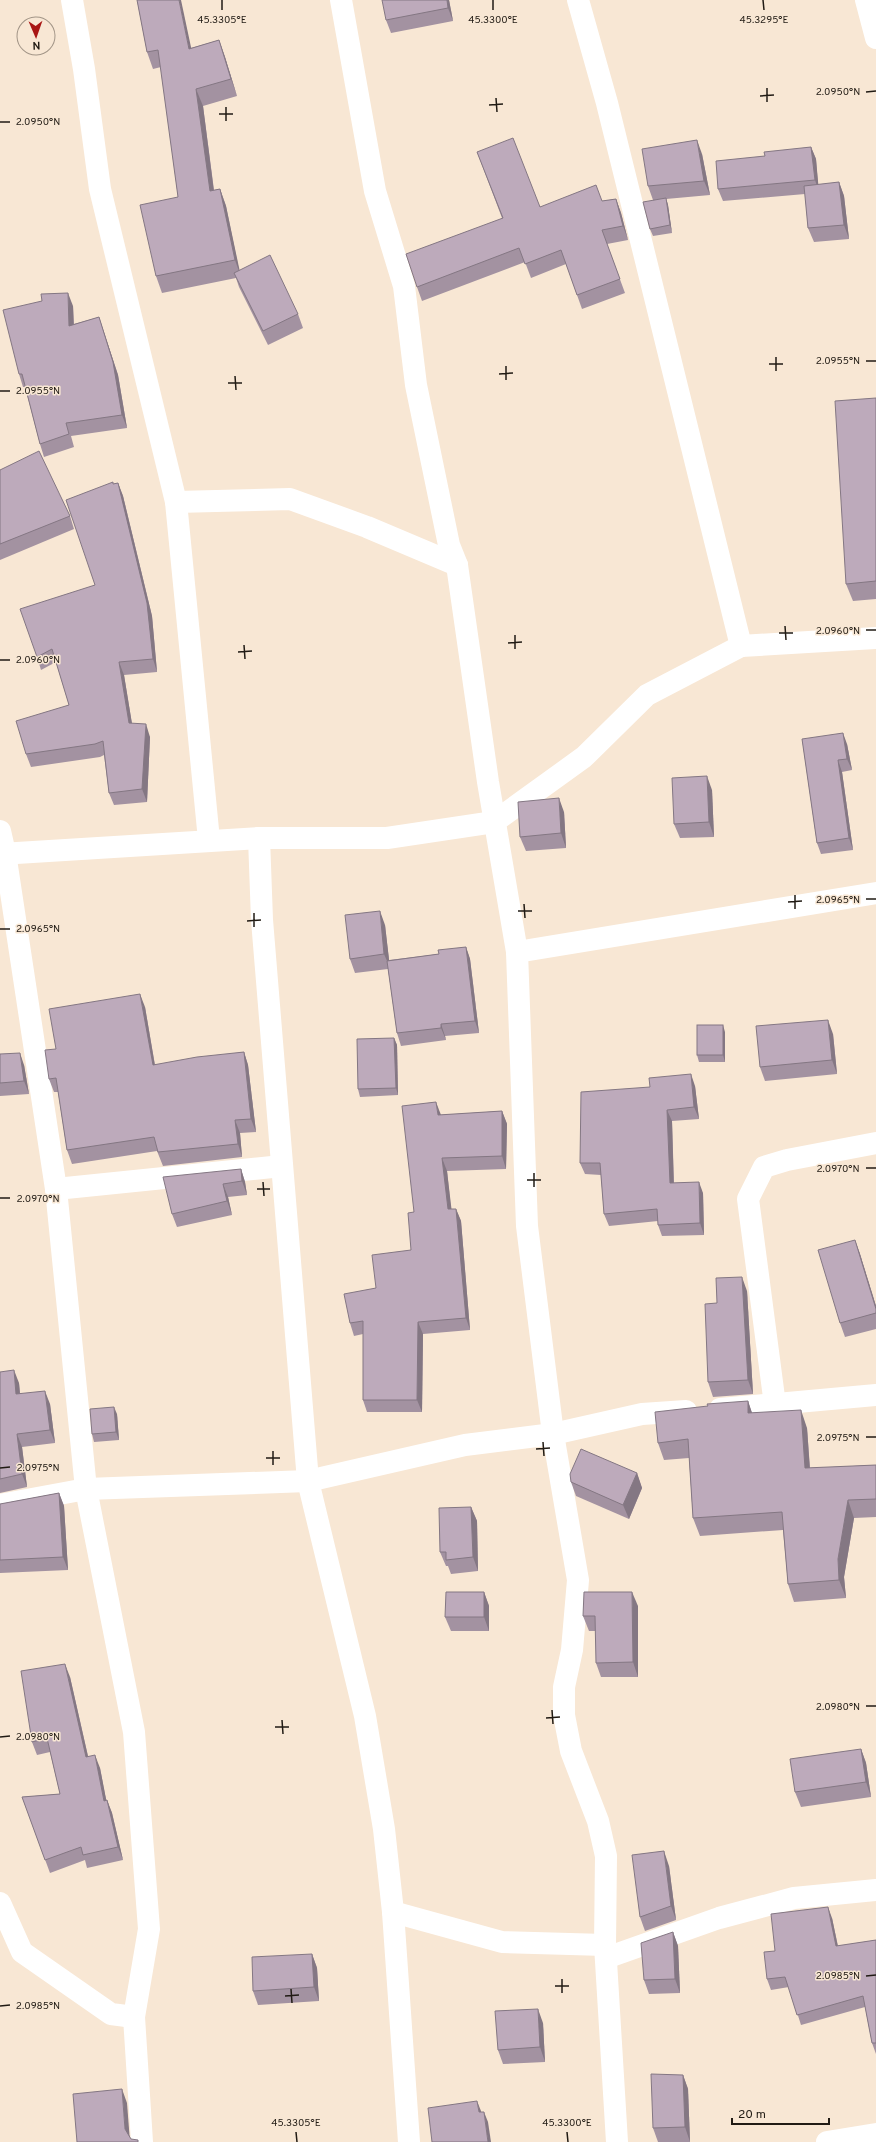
<svg xmlns="http://www.w3.org/2000/svg" width="876" height="2142" font-family="Overpass,sans-serif">
<style>
.lines{fill:none;stroke-linecap:round;stroke-linejoin:round}
.street{stroke:#fff;stroke-width:22}
.wall{fill:#a392a1}
.shaded-wall{fill:#847783}
.building{fill:#bdaabb;stroke:#847783}
.ticks{fill:none;stroke:#211b14;stroke-width:1.5}
.ticks-label{font-size:10px;text-anchor:middle;fill:#211b14;stroke:#f8e7d4;stroke-width:3;stroke-linejoin:round;paint-order:stroke}
</style>
<rect width="100%" height="100%" fill="#f8e7d4"/>
<g class="lines">
<!-- street -->
<g class="street">
<path d="M 72,0 L 84,69 L 100,189 L 176,502 L 209,840"/>
<path d="M 341,0 L 375,191 L 404,286 L 416,385 L 449,545 L 457,565 L 488,782 L 517,952 L 527,1226 L 553,1434 L 578,1580 L 572,1650 L 564,1687 L 564,1715 L 571,1751 L 598,1821 L 606,1856 L 605,1945 L 617,2142"/>
<path d="M 578,0 L 607,103 L 741,646 L 876,638"/>
<path d="M 866,0 L 876,38"/>
<path d="M 176,502 L 290,499 L 367,527 L 457,565"/>
<path d="M 0,831 L 5,853 L 56,1189 L 86,1489 L 134,1732 L 149,1929 L 134,2017 L 142,2142"/>
<path d="M 259,838 L 262,920 L 308,1481 L 365,1716 L 384,1829 L 393,1912 L 409,2142"/>
<path d="M 0,854 L 259,838 L 387,838 L 494,822 L 584,757 L 647,695 L 741,646"/>
<path d="M 517,952 L 876,893"/>
<path d="M 56,1189 L 282,1166"/>
<path d="M 775,1405 L 748,1199 L 764,1167 L 787,1160 L 876,1143"/>
<path d="M 720,1409 L 876,1395"/>
<path d="M 0,1505 L 86,1489 L 308,1481 L 465,1445 L 553,1434 L 642,1414 L 686,1411"/>
<path d="M 0,1903 L 22,1952 L 111,2014 L 134,2017"/>
<path d="M 393,1912 L 502,1942 L 605,1945"/>
<path d="M 606,1958 L 719,1918 L 794,1898 L 876,1890"/>
<path d="M 827,2142 L 876,2134"/>
</g>
</g>
<!-- wall -->
<g class="wall">
<path d="M 137,0 L 191,48 L 219,40 L 225,57 L 237,96 L 203,106 L 214,190 L 220,189 L 226,206 L 239,270 L 298,314 L 303,328 L 268,345 L 239,287 L 236,278 L 162,293 L 156,276 L 178,197 L 161,67 L 153,69 L 147,52 Z"/>
<path d="M 449,0 L 453,21 L 391,33 L 386,20 Z"/>
<path d="M 811,147 L 816,159 L 818,185 L 839,182 L 844,196 L 849,239 L 814,242 L 808,228 L 805,194 L 723,201 L 718,189 L 765,156 Z"/>
<path d="M 477,152 L 540,207 L 602,201 L 616,199 L 621,213 L 628,240 L 607,244 L 625,293 L 582,309 L 566,264 L 531,278 L 525,262 L 422,301 L 417,287 L 502,218 Z"/>
<path d="M 702,154 L 710,195 L 666,199 L 668,205 L 672,233 L 653,236 L 650,229 L 653,200 L 648,186 Z"/>
<path d="M 73,306 L 74,324 L 99,317 L 118,375 L 127,428 L 71,436 L 74,447 L 44,457 L 40,444 L 25,387 L 23,387 L 19,374 Z"/>
<path d="M 876,398 L 876,599 L 853,601 L 846,584 Z"/>
<path d="M 0,470 L 70,516 L 74,529 L 0,560 Z"/>
<path d="M 118,483 L 123,496 L 152,616 L 157,672 L 124,675 L 132,724 L 150,737 L 147,802 L 114,805 L 109,793 L 104,755 L 100,757 L 31,767 L 26,754 L 69,705 L 56,662 L 41,670 L 37,657 L 95,585 L 113,484 Z"/>
<path d="M 802,739 L 847,744 L 852,770 L 842,772 L 853,850 L 821,854 L 817,843 Z"/>
<path d="M 712,790 L 714,837 L 680,838 L 674,824 Z"/>
<path d="M 564,812 L 566,848 L 526,851 L 520,837 Z"/>
<path d="M 385,925 L 389,960 L 439,954 L 466,947 L 470,959 L 479,1033 L 445,1036 L 446,1040 L 401,1046 L 397,1033 L 388,969 L 355,973 L 350,959 Z"/>
<path d="M 145,1007 L 155,1065 L 244,1052 L 248,1065 L 256,1132 L 240,1133 L 242,1157 L 163,1166 L 157,1151 L 72,1164 L 67,1150 L 58,1092 L 54,1092 L 49,1079 L 56,1049 Z"/>
<path d="M 725,1032 L 725,1062 L 699,1062 L 697,1055 Z"/>
<path d="M 833,1034 L 837,1074 L 765,1081 L 760,1067 Z"/>
<path d="M 394,1038 L 397,1045 L 398,1095 L 360,1097 L 358,1089 Z"/>
<path d="M 0,1054 L 24,1065 L 29,1094 L 0,1096 Z"/>
<path d="M 695,1086 L 699,1119 L 672,1121 L 674,1183 L 703,1193 L 704,1235 L 662,1236 L 658,1225 L 658,1221 L 609,1226 L 604,1214 L 601,1175 L 585,1174 L 580,1163 Z"/>
<path d="M 502,1111 L 507,1124 L 506,1169 L 447,1171 L 451,1209 L 456,1209 L 461,1221 L 470,1330 L 423,1334 L 422,1412 L 367,1412 L 363,1400 L 363,1334 L 354,1336 L 350,1323 L 376,1288 L 411,1250 L 414,1212 L 441,1115 Z"/>
<path d="M 241,1169 L 245,1182 L 247,1195 L 228,1197 L 232,1215 L 177,1227 L 172,1214 Z"/>
<path d="M 855,1240 L 860,1254 L 876,1306 L 876,1329 L 845,1337 L 840,1323 Z"/>
<path d="M 747,1291 L 753,1394 L 713,1397 L 708,1382 L 717,1303 Z"/>
<path d="M 0,1372 L 19,1383 L 20,1393 L 50,1404 L 55,1443 L 22,1447 L 27,1487 L 0,1493 Z"/>
<path d="M 748,1401 L 752,1413 L 807,1428 L 810,1468 L 876,1465 L 876,1517 L 854,1518 L 844,1577 L 846,1598 L 794,1602 L 788,1584 L 783,1530 L 700,1536 L 693,1518 L 689,1458 L 664,1460 L 658,1443 L 708,1406 Z"/>
<path d="M 117,1414 L 119,1440 L 94,1442 L 92,1434 Z"/>
<path d="M 637,1473 L 642,1488 L 629,1519 L 576,1496 L 571,1482 Z"/>
<path d="M 59,1493 L 64,1506 L 68,1570 L 0,1573 L 0,1504 Z"/>
<path d="M 471,1507 L 477,1521 L 478,1571 L 451,1574 L 448,1566 L 446,1566 L 440,1552 Z"/>
<path d="M 484,1592 L 489,1606 L 489,1631 L 451,1631 L 445,1617 Z"/>
<path d="M 638,1606 L 638,1677 L 601,1677 L 596,1663 L 596,1631 L 589,1631 L 583,1616 Z"/>
<path d="M 70,1677 L 88,1756 L 100,1768 L 106,1800 L 107,1800 L 112,1813 L 123,1860 L 87,1868 L 85,1860 L 50,1873 L 22,1797 L 60,1794 L 50,1752 L 37,1755 L 32,1742 Z"/>
<path d="M 861,1749 L 866,1763 L 871,1797 L 801,1807 L 795,1792 Z"/>
<path d="M 669,1866 L 676,1920 L 645,1931 L 640,1917 Z"/>
<path d="M 832,1918 L 838,1946 L 876,1940 L 876,2054 L 872,2043 L 865,2007 L 801,2025 L 789,1987 L 771,1990 L 767,1979 L 775,1951 Z"/>
<path d="M 673,1932 L 678,1946 L 680,1993 L 649,1994 L 644,1980 Z"/>
<path d="M 312,1954 L 317,1968 L 319,2001 L 258,2005 L 253,1991 Z"/>
<path d="M 543,2023 L 545,2062 L 503,2064 L 498,2050 Z"/>
<path d="M 683,2075 L 688,2089 L 690,2142 L 658,2142 L 653,2128 Z"/>
</g>
<!-- shaded-wall -->
<g class="shaded-wall">
<path d="M 179,0 L 181,0 L 195,66 L 189,49 Z"/>
<path d="M 447,0 L 449,0 L 453,21 L 448,8 Z"/>
<path d="M 219,40 L 225,57 L 237,96 L 231,79 Z"/>
<path d="M 196,89 L 203,106 L 216,208 L 210,191 Z"/>
<path d="M 697,140 L 702,154 L 710,195 L 704,181 Z"/>
<path d="M 811,147 L 816,159 L 819,192 L 815,180 Z"/>
<path d="M 839,182 L 844,196 L 849,239 L 844,225 Z"/>
<path d="M 220,189 L 226,206 L 241,277 L 235,260 Z"/>
<path d="M 666,198 L 668,205 L 672,233 L 670,225 Z"/>
<path d="M 616,199 L 621,213 L 628,240 L 623,226 Z"/>
<path d="M 68,293 L 73,306 L 74,338 L 69,326 Z"/>
<path d="M 99,317 L 118,375 L 127,428 L 122,415 Z"/>
<path d="M 118,483 L 123,496 L 152,616 L 157,672 L 153,659 Z"/>
<path d="M 119,662 L 124,675 L 134,736 L 129,723 Z"/>
<path d="M 146,724 L 150,737 L 147,802 L 142,789 Z"/>
<path d="M 843,733 L 847,744 L 852,770 L 847,759 Z"/>
<path d="M 838,760 L 842,772 L 853,850 L 849,838 Z"/>
<path d="M 707,776 L 712,790 L 714,837 L 709,822 Z"/>
<path d="M 559,798 L 564,812 L 566,848 L 561,833 Z"/>
<path d="M 380,911 L 385,925 L 390,968 L 384,954 Z"/>
<path d="M 466,947 L 470,959 L 479,1033 L 475,1021 Z"/>
<path d="M 140,994 L 145,1007 L 157,1078 L 153,1065 Z"/>
<path d="M 828,1020 L 833,1034 L 837,1074 L 832,1060 Z"/>
<path d="M 441,1024 L 445,1036 L 446,1040 L 441,1028 Z"/>
<path d="M 723,1025 L 725,1032 L 725,1062 L 723,1055 Z"/>
<path d="M 394,1038 L 397,1045 L 398,1095 L 396,1088 Z"/>
<path d="M 244,1052 L 248,1065 L 256,1132 L 251,1119 Z"/>
<path d="M 20,1053 L 24,1065 L 29,1094 L 24,1081 Z"/>
<path d="M 691,1074 L 695,1086 L 699,1119 L 694,1107 Z"/>
<path d="M 436,1102 L 441,1115 L 438,1115 Z"/>
<path d="M 667,1110 L 672,1121 L 674,1194 L 670,1183 Z"/>
<path d="M 502,1111 L 507,1124 L 506,1169 L 502,1156 Z"/>
<path d="M 235,1120 L 240,1133 L 242,1157 L 238,1144 Z"/>
<path d="M 442,1158 L 447,1171 L 453,1222 L 448,1209 Z"/>
<path d="M 241,1169 L 245,1182 L 247,1195 L 242,1181 Z"/>
<path d="M 699,1182 L 703,1193 L 704,1235 L 700,1223 Z"/>
<path d="M 223,1184 L 228,1197 L 232,1215 L 227,1201 Z"/>
<path d="M 456,1209 L 461,1221 L 470,1330 L 466,1318 Z"/>
<path d="M 855,1240 L 860,1254 L 876,1306 L 876,1309 Z"/>
<path d="M 742,1277 L 747,1291 L 753,1394 L 748,1380 Z"/>
<path d="M 418,1322 L 423,1334 L 422,1412 L 417,1400 Z"/>
<path d="M 14,1370 L 19,1383 L 21,1407 L 16,1394 Z"/>
<path d="M 45,1391 L 50,1404 L 55,1443 L 50,1430 Z"/>
<path d="M 748,1401 L 754,1419 L 748,1413 Z"/>
<path d="M 114,1407 L 117,1414 L 119,1440 L 116,1432 Z"/>
<path d="M 801,1410 L 807,1428 L 811,1486 L 805,1468 Z"/>
<path d="M 17,1434 L 22,1447 L 27,1487 L 22,1474 Z"/>
<path d="M 637,1473 L 642,1488 L 629,1519 L 623,1505 Z"/>
<path d="M 59,1493 L 64,1506 L 68,1570 L 63,1557 Z"/>
<path d="M 848,1500 L 854,1518 L 844,1577 L 846,1598 L 839,1580 L 838,1559 Z"/>
<path d="M 471,1507 L 477,1521 L 478,1571 L 473,1557 Z"/>
<path d="M 484,1592 L 489,1606 L 489,1631 L 484,1617 Z"/>
<path d="M 632,1592 L 638,1606 L 638,1677 L 633,1662 Z"/>
<path d="M 65,1664 L 70,1677 L 91,1770 L 86,1757 Z"/>
<path d="M 861,1749 L 866,1763 L 871,1797 L 866,1782 Z"/>
<path d="M 95,1755 L 100,1768 L 109,1814 L 104,1801 Z"/>
<path d="M 107,1800 L 112,1813 L 123,1860 L 118,1847 Z"/>
<path d="M 664,1851 L 669,1866 L 676,1920 L 671,1906 Z"/>
<path d="M 828,1907 L 832,1918 L 840,1957 L 836,1946 Z"/>
<path d="M 673,1932 L 678,1946 L 680,1993 L 675,1979 Z"/>
<path d="M 312,1954 L 317,1968 L 319,2001 L 314,1987 Z"/>
<path d="M 538,2009 L 543,2023 L 545,2062 L 540,2047 Z"/>
<path d="M 683,2075 L 688,2089 L 690,2142 L 685,2127 Z"/>
<path d="M 122,2089 L 127,2103 L 130,2142 L 125,2129 Z"/>
<path d="M 477,2101 L 481,2111 L 482,2122 L 479,2112 Z"/>
<path d="M 484,2112 L 488,2122 L 491,2142 L 488,2142 Z"/>
</g>
<!-- building -->
<g class="building">
<path d="M 137,0 L 179,0 L 189,49 L 219,40 L 231,79 L 196,89 L 210,191 L 220,189 L 235,260 L 156,276 L 140,205 L 178,197 L 158,50 L 147,52 Z"/>
<path d="M 382,0 L 447,0 L 448,8 L 386,20 Z"/>
<path d="M 513,138 L 540,207 L 596,185 L 602,201 L 616,199 L 623,226 L 602,230 L 620,279 L 577,295 L 561,250 L 525,264 L 519,248 L 417,287 L 406,254 L 503,218 L 477,152 Z"/>
<path d="M 697,140 L 704,181 L 648,186 L 642,149 Z"/>
<path d="M 811,147 L 815,180 L 718,189 L 716,161 L 765,156 L 764,152 Z"/>
<path d="M 839,182 L 844,225 L 808,228 L 804,186 Z"/>
<path d="M 666,198 L 670,225 L 650,229 L 643,202 Z"/>
<path d="M 270,255 L 298,314 L 263,331 L 234,273 Z"/>
<path d="M 68,293 L 69,326 L 99,317 L 113,362 L 122,415 L 66,423 L 69,434 L 40,444 L 22,374 L 19,374 L 3,310 L 42,301 L 41,294 Z"/>
<path d="M 876,398 L 876,581 L 846,584 L 835,401 Z"/>
<path d="M 39,451 L 70,516 L 0,544 L 0,470 Z"/>
<path d="M 113,482 L 113,484 L 118,483 L 147,603 L 153,659 L 119,662 L 129,723 L 146,724 L 142,789 L 109,793 L 103,741 L 95,744 L 26,754 L 16,721 L 69,705 L 52,649 L 37,657 L 20,609 L 95,585 L 66,500 Z"/>
<path d="M 843,733 L 847,759 L 838,760 L 849,838 L 817,843 L 802,739 Z"/>
<path d="M 707,776 L 709,822 L 674,824 L 672,778 Z"/>
<path d="M 559,798 L 561,833 L 520,837 L 518,802 Z"/>
<path d="M 380,911 L 384,954 L 350,959 L 345,915 Z"/>
<path d="M 466,947 L 475,1021 L 441,1024 L 441,1028 L 397,1033 L 387,961 L 439,954 L 438,950 Z"/>
<path d="M 140,994 L 153,1065 L 197,1057 L 244,1052 L 251,1119 L 235,1120 L 238,1144 L 158,1152 L 154,1137 L 67,1150 L 56,1078 L 49,1079 L 45,1050 L 56,1049 L 49,1009 Z"/>
<path d="M 828,1020 L 832,1060 L 760,1067 L 756,1026 Z"/>
<rect x="697" y="1025" width="26" height="30"/>
<path d="M 394,1038 L 396,1088 L 358,1089 L 357,1039 Z"/>
<path d="M 20,1053 L 24,1081 L 0,1083 L 0,1054 Z"/>
<path d="M 691,1074 L 694,1107 L 667,1110 L 670,1183 L 699,1182 L 700,1223 L 658,1225 L 657,1209 L 604,1214 L 600,1163 L 580,1163 L 581,1092 L 650,1087 L 649,1078 Z"/>
<path d="M 436,1102 L 438,1115 L 502,1111 L 502,1156 L 442,1158 L 448,1209 L 456,1209 L 466,1318 L 418,1322 L 417,1400 L 363,1400 L 363,1321 L 350,1323 L 344,1294 L 376,1288 L 372,1255 L 411,1250 L 408,1213 L 414,1212 L 402,1106 Z"/>
<path d="M 241,1169 L 242,1181 L 223,1184 L 227,1201 L 172,1214 L 163,1177 Z"/>
<path d="M 855,1240 L 876,1309 L 876,1313 L 840,1323 L 818,1250 Z"/>
<path d="M 742,1277 L 748,1380 L 708,1382 L 705,1304 L 717,1303 L 716,1278 Z"/>
<path d="M 14,1370 L 16,1394 L 45,1391 L 50,1430 L 17,1434 L 22,1474 L 0,1479 L 0,1372 Z"/>
<path d="M 748,1401 L 748,1413 L 801,1410 L 805,1468 L 876,1465 L 876,1499 L 848,1500 L 838,1559 L 839,1580 L 788,1584 L 782,1512 L 693,1518 L 688,1439 L 658,1443 L 655,1412 L 708,1406 L 707,1404 Z"/>
<path d="M 114,1407 L 116,1432 L 92,1434 L 90,1409 Z"/>
<path d="M 581,1449 L 637,1473 L 623,1505 L 571,1482 L 570,1474 Z"/>
<path d="M 59,1493 L 63,1557 L 0,1560 L 0,1504 Z"/>
<path d="M 471,1507 L 473,1557 L 446,1560 L 446,1552 L 440,1552 L 439,1508 Z"/>
<path d="M 446,1592 L 484,1592 L 484,1617 L 445,1617 Z"/>
<path d="M 584,1592 L 632,1592 L 633,1662 L 596,1663 L 595,1616 L 583,1616 Z"/>
<path d="M 65,1664 L 86,1757 L 95,1755 L 104,1801 L 107,1800 L 118,1847 L 83,1855 L 81,1847 L 45,1860 L 22,1797 L 60,1794 L 47,1738 L 32,1742 L 21,1671 Z"/>
<path d="M 861,1749 L 866,1782 L 795,1792 L 790,1759 Z"/>
<path d="M 664,1851 L 671,1906 L 640,1917 L 632,1855 Z"/>
<path d="M 828,1907 L 836,1946 L 876,1940 L 876,2043 L 872,2043 L 863,1996 L 797,2015 L 785,1977 L 767,1979 L 764,1952 L 775,1951 L 771,1914 Z"/>
<path d="M 673,1932 L 675,1979 L 644,1980 L 641,1943 Z"/>
<path d="M 312,1954 L 314,1987 L 253,1991 L 252,1957 Z"/>
<path d="M 538,2009 L 540,2047 L 498,2050 L 495,2011 Z"/>
<path d="M 651,2074 L 683,2075 L 685,2127 L 653,2128 Z"/>
<path d="M 122,2089 L 125,2129 L 131,2139 L 138,2140 L 138,2142 L 77,2142 L 73,2094 Z"/>
<path d="M 477,2101 L 479,2112 L 484,2112 L 488,2142 L 432,2142 L 428,2108 Z"/>
</g>
<!-- ticks -->
<path class="ticks" d="M 222,0 L 222,10M 493,0 L 493,10M 763,0 L 764,10M 767,88 L 767,102M 866,92 L 876,91M 760,96 L 774,95M 496,98 L 497,112M 489,105 L 503,104M 226,107 L 226,121M 219,114 L 233,114M 0,122 L 10,122M 776,357 L 776,371M 866,361 L 876,361M 769,364 L 783,364M 506,366 L 506,380M 499,374 L 513,373M 235,376 L 236,390M 228,383 L 242,383M 0,391 L 10,391M 785,626 L 786,640M 866,630 L 876,630M 779,633 L 793,633M 515,635 L 515,649M 508,643 L 522,642M 244,645 L 245,659M 238,652 L 252,651M 0,660 L 10,660M 795,895 L 795,909M 866,899 L 876,899M 788,902 L 802,901M 524,904 L 525,918M 518,911 L 532,911M 254,913 L 254,927M 247,921 L 261,920M 0,929 L 10,929M 866,1168 L 876,1168M 534,1173 L 534,1187M 527,1180 L 541,1180M 263,1182 L 264,1196M 257,1189 L 270,1189M 0,1198 L 10,1198M 866,1437 L 876,1437M 543,1442 L 544,1456M 536,1449 L 550,1448M 273,1451 L 273,1465M 266,1458 L 280,1458M 0,1468 L 10,1467M 866,1706 L 876,1706M 552,1710 L 553,1724M 546,1718 L 560,1717M 282,1720 L 283,1734M 275,1727 L 289,1727M 0,1737 L 10,1736M 866,1976 L 876,1975M 562,1979 L 562,1993M 555,1986 L 569,1986M 291,1989 L 292,2003M 285,1996 L 299,1995M 0,2006 L 10,2005M 296,2132 L 297,2142M 567,2132 L 568,2142"/>
<g class="ticks-label">
<text x="222" y="23">45.3305°E</text>
<text x="493" y="23">45.3300°E</text>
<text x="764" y="23">45.3295°E</text>
<text x="838" y="95">2.0950°N</text>
<text x="38" y="125">2.0950°N</text>
<text x="838" y="364">2.0955°N</text>
<text x="38" y="394">2.0955°N</text>
<text x="838" y="634">2.0960°N</text>
<text x="38" y="663">2.0960°N</text>
<text x="838" y="903">2.0965°N</text>
<text x="38" y="932">2.0965°N</text>
<text x="838" y="1172">2.0970°N</text>
<text x="38" y="1202">2.0970°N</text>
<text x="838" y="1441">2.0975°N</text>
<text x="38" y="1471">2.0975°N</text>
<text x="838" y="1710">2.0980°N</text>
<text x="38" y="1740">2.0980°N</text>
<text x="838" y="1979">2.0985°N</text>
<text x="38" y="2009">2.0985°N</text>
<text x="296" y="2126">45.3305°E</text>
<text x="567" y="2126">45.3300°E</text>
</g>
<!-- north arrow -->
<g transform="translate(36 36) rotate(178)"><circle r="19" fill="#f8e7d4" stroke="#a29587"/>
<path d="M0-3L7 15L0 10L-7 15Z" fill="#a91614"/>
<text y="-6" font-size="11" font-weight="bold" text-anchor="middle" fill="#211b14">N</text>
</g>
<!-- scale -->
<path d="M732 2118v6h97v-6" fill="none" stroke="#211b14" stroke-width="2"/>
<text x="738" y="2118" font-size="12" fill="#211b14" stroke="#f8e7d4" stroke-width="3" paint-order="stroke">20 m</text>
</svg>
